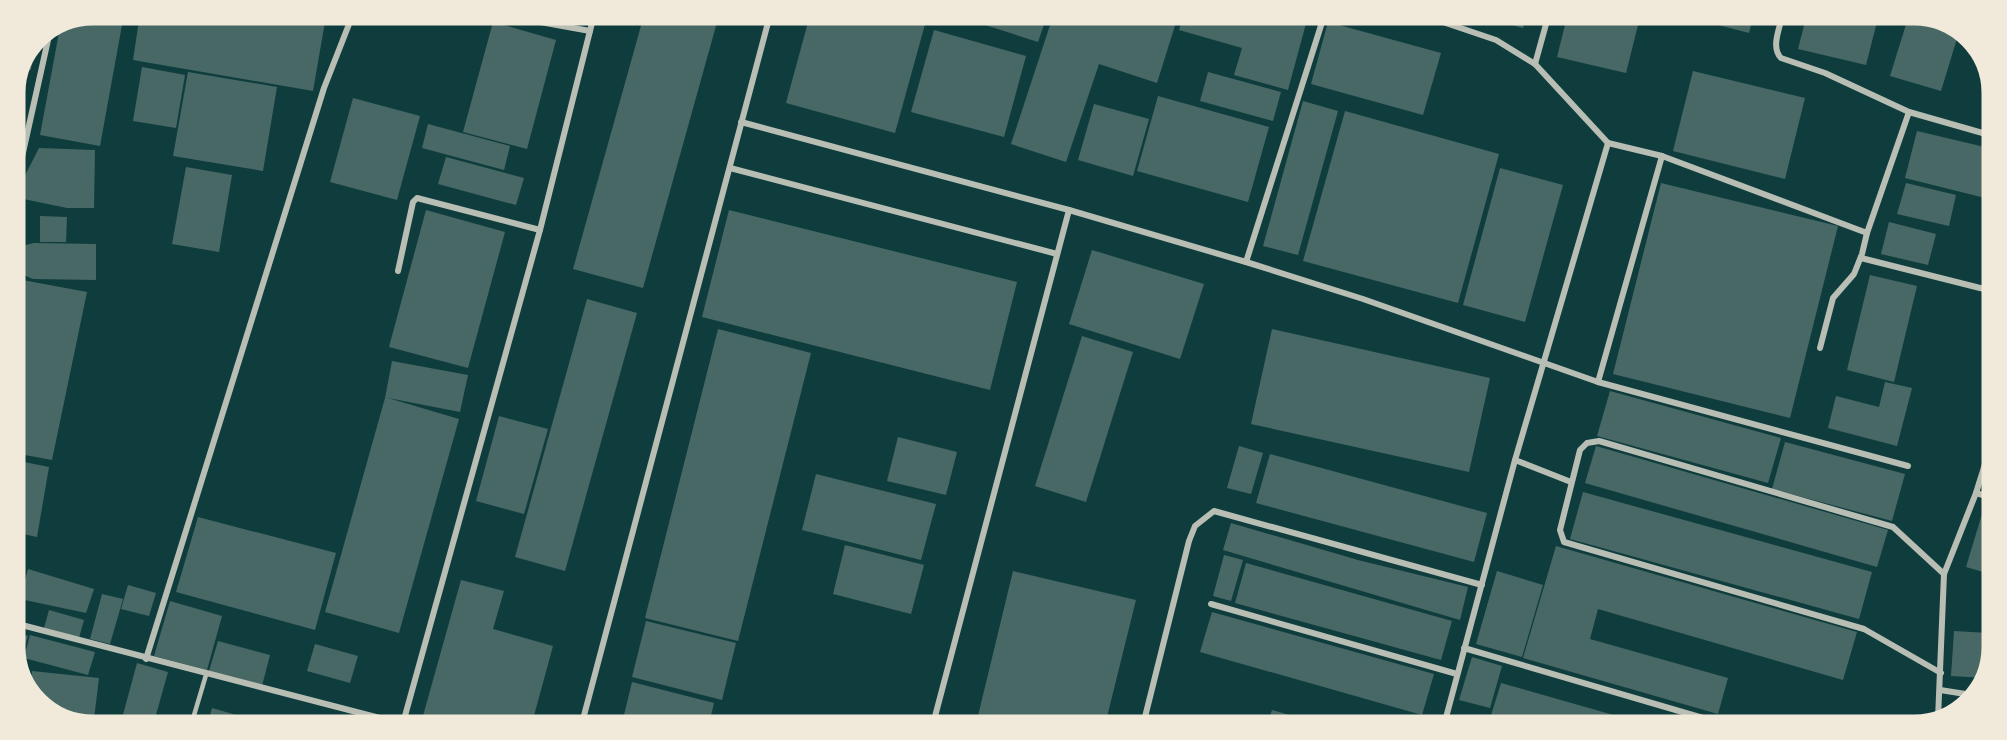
<svg xmlns="http://www.w3.org/2000/svg" width="2007" height="740" font-family="'DM Sans',sans-serif">
<style>
.building{fill:#486865}
.lines{fill:none;stroke-linecap:round;stroke-linejoin:round}
.service{stroke:#b8beb3;stroke-width:4.5}
.minor{stroke:#b8beb3;stroke-width:6}
.rim{fill:none;stroke:#f1e9da;stroke-width:3}
</style>
<rect width="100%" height="100%" fill="#0f3d3e"/>
<!-- building -->
<g class="building">
<path d="M 93,14 L 124,14 L 100,146 L 40,135 L 60,27 Z"/>
<path d="M 140,14 L 326,16 L 313,91 L 133,60 Z"/>
<path d="M 644,15 L 719,15 L 643,288 L 573,269 Z"/>
<path d="M 810,15 L 927,17 L 895,133 L 786,103 Z"/>
<path d="M 957,16 L 1047,16 L 1038,42 Z"/>
<path d="M 1053,16 L 1178,16 L 1157,83 L 1099,64 L 1066,162 L 1011,144 Z"/>
<path d="M 1183,16 L 1308,16 L 1288,90 L 1234,75 L 1242,48 L 1179,30 Z"/>
<path d="M 1481,17 L 1526,17 L 1523,28 Z"/>
<path d="M 1567,17 L 1640,17 L 1626,73 L 1557,57 Z"/>
<path d="M 1687,17 L 1753,17 L 1749,33 Z"/>
<path d="M 1806,18 L 1878,18 L 1866,65 L 1798,49 Z"/>
<path d="M 1908,18 L 1940,18 L 1959,32 L 1941,91 L 1890,76 Z"/>
<path d="M 493,22 L 556,40 L 527,149 L 463,132 Z"/>
<path d="M 1328,22 L 1441,53 L 1423,115 L 1311,84 Z"/>
<path d="M 934,30 L 1026,56 L 1004,137 L 911,112 Z"/>
<path d="M 30,52 L 33,53 L 31,70 L 22,69 Z"/>
<path d="M 142,67 L 185,75 L 176,128 L 133,121 Z"/>
<path d="M 1693,71 L 1805,98 L 1785,179 L 1673,151 Z"/>
<path d="M 188,72 L 277,87 L 263,171 L 173,156 Z"/>
<path d="M 1208,72 L 1281,92 L 1273,121 L 1200,101 Z"/>
<path d="M 1158,96 L 1269,127 L 1248,202 L 1137,171 Z"/>
<path d="M 353,98 L 420,116 L 397,200 L 330,182 Z"/>
<path d="M 1303,101 L 1338,111 L 1298,255 L 1263,246 Z"/>
<path d="M 1094,104 L 1149,119 L 1133,176 L 1078,160 Z"/>
<path d="M 1345,111 L 1499,154 L 1458,303 L 1303,261 Z"/>
<path d="M 428,124 L 510,146 L 504,170 L 422,148 Z"/>
<path d="M 1917,131 L 1993,149 L 1993,186 L 1989,199 L 1905,178 Z"/>
<path d="M 39,148 L 95,150 L 94,208 L 67,208 L 14,197 Z"/>
<path d="M 446,157 L 524,178 L 516,205 L 438,184 Z"/>
<path d="M 186,167 L 232,175 L 219,252 L 172,244 Z"/>
<path d="M 1500,168 L 1563,185 L 1525,322 L 1463,305 Z"/>
<path d="M 1661,183 L 1838,226 L 1790,418 L 1613,374 Z"/>
<path d="M 1906,183 L 1956,195 L 1949,226 L 1897,214 Z"/>
<path d="M 426,210 L 505,232 L 468,368 L 389,347 Z"/>
<path d="M 729,210 L 1017,282 L 990,390 L 702,317 Z"/>
<path d="M 40,216 L 67,217 L 66,242 L 40,242 Z"/>
<path d="M 1889,222 L 1936,234 L 1928,265 L 1881,254 Z"/>
<path d="M 34,243 L 96,244 L 96,280 L 33,279 L 21,274 L 14,261 L 14,248 Z"/>
<path d="M 1092,250 L 1204,284 L 1180,359 L 1069,324 Z"/>
<path d="M 1870,275 L 1917,286 L 1894,382 L 1847,370 Z"/>
<path d="M 17,279 L 87,292 L 52,460 L 14,453 L 14,415 L 20,386 L 14,384 L 14,294 Z"/>
<path d="M 587,299 L 637,313 L 565,571 L 515,557 Z"/>
<path d="M 718,329 L 811,353 L 738,641 L 645,618 Z"/>
<path d="M 1272,329 L 1490,378 L 1469,472 L 1251,424 Z"/>
<path d="M 1082,336 L 1133,352 L 1086,502 L 1035,486 Z"/>
<path d="M 392,361 L 468,375 L 460,412 L 388,398 L 459,419 L 399,633 L 325,612 L 385,398 Z"/>
<path d="M 1885,382 L 1912,388 L 1897,446 L 1828,428 L 1836,396 L 1879,407 Z"/>
<path d="M 1610,391 L 1781,438 L 1768,483 L 1597,436 Z"/>
<path d="M 499,416 L 548,429 L 524,514 L 476,501 Z"/>
<path d="M 898,437 L 957,452 L 946,495 L 887,481 Z"/>
<path d="M 1785,442 L 1905,474 L 1892,521 L 1772,489 Z"/>
<path d="M 1239,446 L 1263,453 L 1251,494 L 1227,488 Z"/>
<path d="M 1596,446 L 1888,530 L 1877,567 L 1585,483 Z"/>
<path d="M 1270,454 L 1487,513 L 1474,562 L 1256,503 Z"/>
<path d="M 14,460 L 49,467 L 37,537 L 14,532 Z"/>
<path d="M 816,474 L 936,504 L 921,560 L 802,530 Z"/>
<path d="M 1583,492 L 1872,572 L 1859,619 L 1570,539 Z"/>
<path d="M 1982,514 L 1990,516 L 1990,574 L 1966,567 Z"/>
<path d="M 198,517 L 336,553 L 315,630 L 176,592 Z"/>
<path d="M 1231,523 L 1358,560 L 1468,587 L 1460,620 L 1223,550 Z"/>
<path d="M 845,545 L 924,565 L 911,614 L 833,594 Z"/>
<path d="M 1556,546 L 1857,632 L 1843,680 L 1598,609 L 1590,639 L 1728,678 L 1718,714 L 1523,658 Z"/>
<path d="M 1224,555 L 1243,560 L 1231,601 L 1213,596 Z"/>
<path d="M 1246,563 L 1452,621 L 1441,660 L 1235,603 Z"/>
<path d="M 28,569 L 94,589 L 86,613 L 20,599 Z"/>
<path d="M 1013,571 L 1136,600 L 1105,725 L 976,724 Z"/>
<path d="M 1497,571 L 1543,585 L 1522,657 L 1476,644 Z"/>
<path d="M 461,580 L 504,591 L 493,629 L 553,646 L 532,723 L 421,723 Z"/>
<path d="M 128,585 L 156,593 L 149,616 L 121,609 Z"/>
<path d="M 102,594 L 123,599 L 110,644 L 90,639 Z"/>
<path d="M 170,601 L 222,616 L 207,670 L 154,656 Z"/>
<path d="M 49,610 L 84,620 L 79,638 L 44,628 Z"/>
<path d="M 1212,612 L 1434,674 L 1422,715 L 1200,652 Z"/>
<path d="M 646,621 L 736,643 L 722,700 L 632,677 Z"/>
<path d="M 1954,631 L 1989,633 L 1989,673 L 1985,678 L 1951,676 Z"/>
<path d="M 14,632 L 28,636 L 19,667 L 14,652 Z"/>
<path d="M 30,635 L 95,652 L 88,675 L 24,658 Z"/>
<path d="M 218,641 L 270,655 L 262,686 L 209,671 Z"/>
<path d="M 315,644 L 358,656 L 350,683 L 307,671 Z"/>
<path d="M 1472,657 L 1502,666 L 1490,708 L 1459,700 Z"/>
<path d="M 137,663 L 168,672 L 154,722 L 121,722 Z"/>
<path d="M 32,671 L 99,678 L 94,719 L 57,715 L 30,696 Z"/>
<path d="M 632,682 L 714,703 L 709,724 L 622,723 Z"/>
<path d="M 1501,683 L 1617,716 L 1648,726 L 1488,725 Z"/>
<path d="M 212,708 L 260,722 L 260,723 L 208,722 Z"/>
<path d="M 1272,710 L 1322,724 L 1322,725 L 1267,725 Z"/>
<path d="M 64,717 L 99,721 L 98,722 L 67,722 Z"/>
</g>
<g class="lines">
<!-- service -->
<path class="service" d="M 192,722 L 206,675"/>
<!-- minor -->
<g class="minor">
<path d="M 495,14 L 590,31"/>
<path d="M 1428,17 L 1496,40 L 1535,64 L 1608,143 L 1662,156 L 1867,233 L 1909,112"/>
<path d="M 1782,17 C 1779,30 1771,48 1781,58 L 1825,73 L 1909,112 L 1993,136"/>
<path d="M 1535,64 L 1548,17"/>
<path d="M 741,122 L 1069,210 L 1246,262 L 1363,299 L 1598,382 L 1908,466"/>
<path d="M 730,168 L 1057,254"/>
<path d="M 14,179 L 20,166 L 50,31"/>
<path d="M 1861,258 L 1992,291"/>
<path d="M 1246,262 L 1324,16"/>
<path d="M 398,271 L 413,202 L 417,198 L 540,230"/>
<path d="M 1820,348 L 1833,298 L 1854,274 L 1862,254 L 1867,233"/>
<path d="M 1598,382 L 1662,156"/>
<path d="M 1515,460 L 1571,482"/>
<path d="M 1976,493 L 1991,445"/>
<path d="M 1211,604 L 1457,674"/>
<path d="M 14,623 L 399,723"/>
<path d="M 1464,648 L 1703,718"/>
<path d="M 146,659 L 324,88 L 353,14"/>
<path d="M 1941,673 L 1864,629 L 1564,542 L 1560,530 L 1580,450 L 1587,443 L 1599,441 L 1893,527 L 1944,574"/>
<path d="M 1940,690 L 1972,695"/>
<path d="M 1938,719 L 1944,574 L 1976,493 L 1990,497"/>
<path d="M 403,723 L 540,230 L 594,15"/>
<path d="M 582,723 L 770,15"/>
<path d="M 933,724 L 1069,210"/>
<path d="M 1143,725 L 1189,541 L 1195,526 L 1214,511 L 1482,585"/>
<path d="M 1444,725 L 1515,460 L 1608,143"/>
</g>
</g>
<!-- crop -->
<path d="M0 0H2007V740H0ZM93 24H1914A69 69 0 0 1 1983 93V647A69 69 0 0 1 1914 716H93A69 69 0 0 1 24 647V93A69 69 0 0 1 93 24Z" fill="#f1e9da" fill-rule="evenodd"/>
<path class="rim" d="M93 24H1914A69 69 0 0 1 1983 93V647A69 69 0 0 1 1914 716H93A69 69 0 0 1 24 647V93A69 69 0 0 1 93 24Z"/>
</svg>
